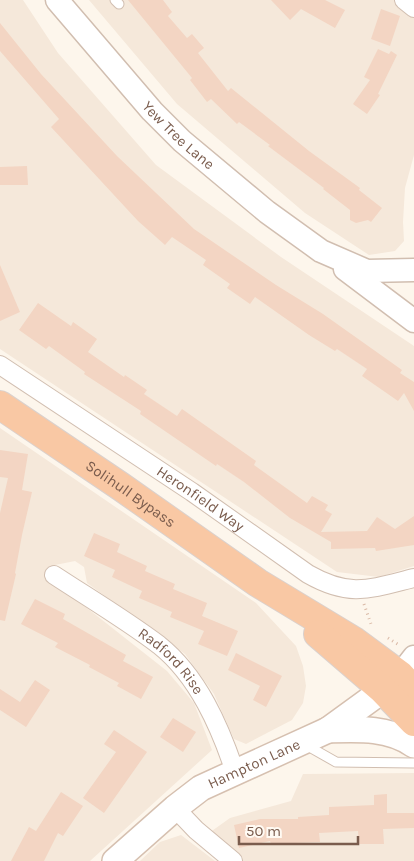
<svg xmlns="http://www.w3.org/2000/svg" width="414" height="861" font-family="Karla,sans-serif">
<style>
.residential{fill:#f5e8da}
.building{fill:#f3d5c3}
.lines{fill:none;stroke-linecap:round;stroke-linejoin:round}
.service-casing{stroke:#d1beb0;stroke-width:11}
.minor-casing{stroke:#d1beb0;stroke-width:20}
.tertiary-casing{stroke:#d1beb0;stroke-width:25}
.secondary-casing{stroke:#d6c0b0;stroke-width:28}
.trunk-casing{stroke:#dad1cd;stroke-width:30}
.path{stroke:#d9b8a5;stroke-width:3;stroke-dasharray:1 4;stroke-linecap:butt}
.service{stroke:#fff;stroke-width:9}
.minor{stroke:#fff;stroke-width:18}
.tertiary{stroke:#fff;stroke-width:22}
.secondary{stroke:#fff;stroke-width:25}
.trunk{stroke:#f9c8a4;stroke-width:28}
.labels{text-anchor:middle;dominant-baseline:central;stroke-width:4;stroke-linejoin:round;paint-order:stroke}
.street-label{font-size:15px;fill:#7a5c4d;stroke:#fffaf3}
</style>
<rect width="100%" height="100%" fill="#fdf6ec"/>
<!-- residential -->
<g class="residential">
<path d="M 0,0 L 23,0 L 58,53 L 156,165 L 281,257 L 414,346 L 414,566 L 379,577 L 337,572 L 0,349 Z"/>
<path d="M 89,0 L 414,0 L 414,155 L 405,188 L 403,222 L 404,241 L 395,251 L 369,255 L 305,213 L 177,104 Z"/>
<path d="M 0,428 L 256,603 L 296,646 L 303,666 L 306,686 L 303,703 L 292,720 L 246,744 L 234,739 L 214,694 L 185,654 L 87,583 L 84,567 L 75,561 L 55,565 L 45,575 L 167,671 L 194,703 L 212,750 L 90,861 L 0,861 Z"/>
<path d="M 414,773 L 414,861 L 242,861 L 209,833 L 230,818 L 291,801 L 303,774 Z"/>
<path d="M 181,835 L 215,861 L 140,861 L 160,842 Z"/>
</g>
<!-- building -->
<g class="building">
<path d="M 128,0 L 163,0 L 172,12 L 168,16 L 187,38 L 192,34 L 204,48 L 198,53 L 228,91 L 231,88 L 309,151 L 360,188 L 359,190 L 382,208 L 371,222 L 368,220 L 356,223 L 350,220 L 350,210 L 323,189 L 324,188 L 268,146 L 270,145 L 239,122 L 237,124 L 211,99 L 207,102 L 190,80 L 192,78 Z"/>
<path d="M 271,0 L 325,0 L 345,10 L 335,28 L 301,9 L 290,20 Z"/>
<path d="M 381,9 L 400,16 L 390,46 L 371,39 Z"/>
<path d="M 0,23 L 41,74 L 117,156 L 194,229 L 276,285 L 323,314 L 402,370 L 400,373 L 414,382 L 414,411 L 404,393 L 398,401 L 362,376 L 367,369 L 337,349 L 335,351 L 309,335 L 255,297 L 250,304 L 227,288 L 230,284 L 203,265 L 206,260 L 172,237 L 165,245 L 138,221 L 51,127 L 59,119 L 0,51 Z"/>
<path d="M 378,49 L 389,54 L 391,51 L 397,55 L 378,94 L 380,95 L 367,114 L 353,104 L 370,80 L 364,77 Z"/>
<path d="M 27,166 L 28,185 L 0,185 L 0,167 Z"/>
<path d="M 0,265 L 20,312 L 0,321 Z"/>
<path d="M 38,303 L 71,326 L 73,322 L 97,339 L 88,352 L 124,377 L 125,375 L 147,390 L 144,394 L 177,416 L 182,409 L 256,461 L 254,465 L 307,503 L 312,496 L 328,505 L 325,510 L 332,514 L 321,532 L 367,531 L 377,517 L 395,529 L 414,516 L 414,545 L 376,551 L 375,548 L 331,549 L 331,542 L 290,518 L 244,482 L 217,464 L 216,466 L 140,414 L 141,411 L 84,374 L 85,372 L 49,346 L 46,349 L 19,330 Z"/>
<path d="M 0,450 L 28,454 L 22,490 L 32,492 L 22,535 L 15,573 L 16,574 L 5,621 L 0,620 L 0,513 L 8,478 L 0,477 Z"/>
<path d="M 94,533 L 120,544 L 117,552 L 147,566 L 145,571 L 175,584 L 173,589 L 207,603 L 202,616 L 238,631 L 227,656 L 198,644 L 204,631 L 170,617 L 172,612 L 139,598 L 142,591 L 112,577 L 115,570 L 84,556 Z"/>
<path d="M 35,599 L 65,614 L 63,619 L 126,655 L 123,661 L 153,677 L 141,699 L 117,686 L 119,683 L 89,667 L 90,665 L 55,647 L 58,643 L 21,624 Z"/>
<path d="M 236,653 L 282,676 L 266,707 L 253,700 L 260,686 L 228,670 Z"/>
<path d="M 35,680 L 50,690 L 26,727 L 0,710 L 0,689 L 20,702 Z"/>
<path d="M 173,718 L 196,732 L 183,752 L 160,737 Z"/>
<path d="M 114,730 L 147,752 L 104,813 L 83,798 L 116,752 L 104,744 Z"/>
<path d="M 61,792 L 83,806 L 63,836 L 58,833 L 44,861 L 11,861 L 29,827 L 36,831 Z"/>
<path d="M 387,794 L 387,813 L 414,813 L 414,828 L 383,829 L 384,844 L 359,844 L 358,831 L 319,833 L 320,842 L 271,844 L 270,841 L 239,848 L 234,825 L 260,819 L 298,819 L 298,817 L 329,815 L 329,807 L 374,805 L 374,795 Z"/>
</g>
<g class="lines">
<!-- service casing -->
<g class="service-casing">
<g id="service">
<path d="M 115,0 L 119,4"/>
<path d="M 306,745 L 336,762 L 413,763"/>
</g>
</g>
<!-- minor casing -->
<g class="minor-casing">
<g id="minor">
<path d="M 404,0 L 414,8"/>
<path id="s1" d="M 0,365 L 192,492 L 308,574 C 350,598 370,589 414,578"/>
<path id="s2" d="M 54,575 C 89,598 126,620 159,645 C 198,676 220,727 235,772"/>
<path d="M 175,808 L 196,830 L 233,861"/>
</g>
</g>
<!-- tertiary casing -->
<g class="tertiary-casing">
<g id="tertiary">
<path id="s3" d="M 57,0 L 152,111 L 182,141 L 267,212 L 321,251 L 367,271 L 414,270"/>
<path d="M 345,269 L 414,321"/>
<path d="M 400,675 L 414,657"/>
</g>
</g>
<!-- secondary casing -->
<g class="secondary-casing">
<g id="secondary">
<path d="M 328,730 C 357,729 389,727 414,745"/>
<path id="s4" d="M 115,861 L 175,808 L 201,788 L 328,730 L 383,690 L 398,677"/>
</g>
</g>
<!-- trunk casing -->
<g class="trunk-casing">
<g id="trunk">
<path id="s5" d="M 0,405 L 120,486 L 258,583 L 354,641 L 400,675 L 414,690"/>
<path d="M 318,634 L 383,690 L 414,722"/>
</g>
</g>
<!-- path -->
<g class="path">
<path d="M 364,604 L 372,627"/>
<path d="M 388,638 L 399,645"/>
</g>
<!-- service -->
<use href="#service" class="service"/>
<!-- minor -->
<use href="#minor" class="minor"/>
<!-- tertiary -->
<use href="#tertiary" class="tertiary"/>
<!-- secondary -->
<use href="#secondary" class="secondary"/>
<!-- trunk -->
<use href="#trunk" class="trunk"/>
</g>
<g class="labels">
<!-- street labels -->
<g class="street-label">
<text stroke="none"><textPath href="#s3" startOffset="182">Yew Tree Lane</textPath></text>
<text stroke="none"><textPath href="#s5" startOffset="158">Solihull Bypass</textPath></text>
<text stroke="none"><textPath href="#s1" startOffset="241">Heronfield Way</textPath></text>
<text stroke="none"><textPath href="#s2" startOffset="146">Radford Rise</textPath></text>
<text stroke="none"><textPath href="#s4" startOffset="171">Hampton Lane</textPath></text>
</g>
</g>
<!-- scale -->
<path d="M239 836v8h119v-8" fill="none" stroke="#7a5c4d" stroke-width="2.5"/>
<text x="246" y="836" font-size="15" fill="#7a5c4d" stroke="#fffaf3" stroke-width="4" paint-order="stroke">50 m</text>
</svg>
